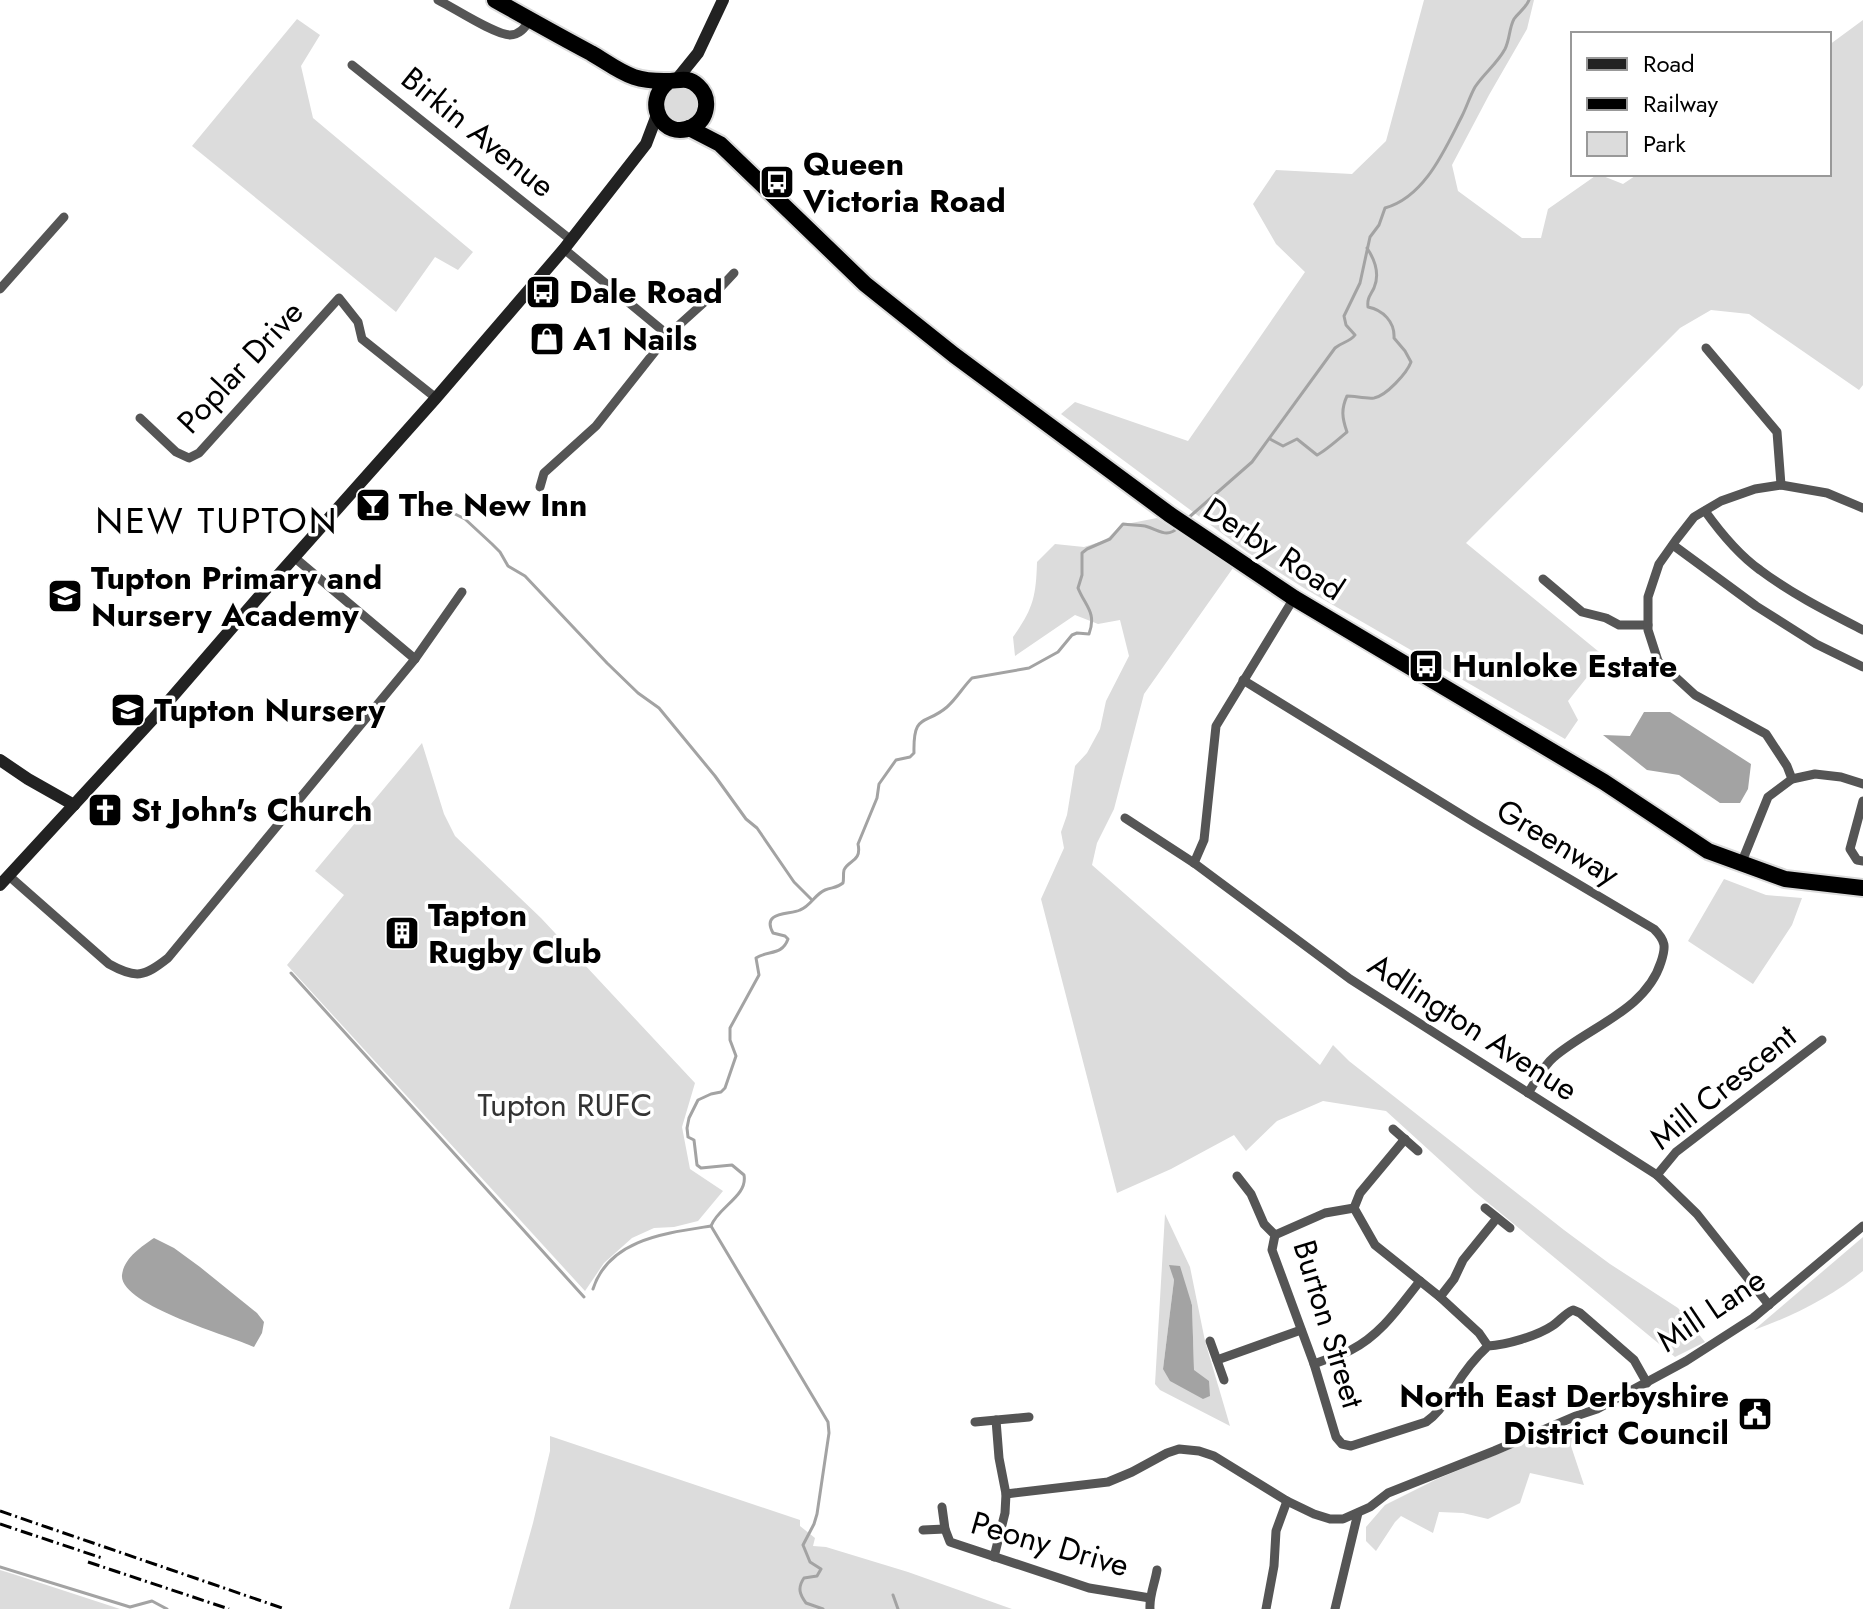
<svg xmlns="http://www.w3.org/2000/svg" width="1863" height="1609" font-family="Jost,sans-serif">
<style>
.green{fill:#dcdcdc;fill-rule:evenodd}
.water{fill:#a3a3a3}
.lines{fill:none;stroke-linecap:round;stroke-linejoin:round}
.stream{stroke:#a3a3a3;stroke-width:3}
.highway-casing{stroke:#dbdbdb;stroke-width:20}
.street{stroke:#555;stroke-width:9}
.secondary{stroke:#222;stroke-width:12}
.highway{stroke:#000;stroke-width:16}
.rail{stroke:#000;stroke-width:3;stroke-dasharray:12 4 2 4;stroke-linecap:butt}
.labels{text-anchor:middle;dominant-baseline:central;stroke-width:7;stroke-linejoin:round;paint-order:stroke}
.street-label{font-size:32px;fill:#000;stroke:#fff}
.poi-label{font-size:32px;font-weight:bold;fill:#000;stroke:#fff;text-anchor:start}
.park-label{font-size:32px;fill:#333;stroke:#fff}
.quarter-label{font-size:36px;letter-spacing:2px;fill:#000;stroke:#fff}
</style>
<rect width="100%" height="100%" fill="#fff"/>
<!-- green -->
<g class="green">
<path d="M 1424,0 L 1534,0 L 1527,29 L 1489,95 L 1452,165 L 1458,191 L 1522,238 L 1541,238 L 1548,209 L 1598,174 L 1623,184 L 1638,174 L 1829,174 L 1829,45 L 1863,20 L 1863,385 L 1859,390 L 1749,314 L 1711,310 L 1680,328 L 1466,543 L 1604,656 L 1568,701 L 1578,720 L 1565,739 L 1307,590 L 1247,552 L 1061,414 L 1075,402 L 1188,441 L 1305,272 L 1276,244 L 1253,204 L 1276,170 L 1352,174 L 1386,141 Z"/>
<path d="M 297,19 L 320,35 L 301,66 L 313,118 L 473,252 L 458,270 L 435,257 L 396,312 L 192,146 Z"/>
<circle cx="681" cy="104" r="18"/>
<path d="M 1157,518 L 1233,568 L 1144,694 L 1114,809 L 1097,843 L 1092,865 L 1320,1065 L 1333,1045 L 1349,1061 L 1564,1230 L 1610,1264 L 1678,1308 L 1705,1342 L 1675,1357 L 1475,1192 L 1386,1111 L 1323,1101 L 1277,1121 L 1246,1151 L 1234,1135 L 1171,1169 L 1117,1193 L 1041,899 L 1064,848 L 1061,832 L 1067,815 L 1075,766 L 1087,753 L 1100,729 L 1106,701 L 1129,656 L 1120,620 L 1098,624 L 1075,615 L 1015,656 L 1013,637 C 1033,609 1036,597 1037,562 L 1055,544 L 1084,547 L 1106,540 L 1121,525 Z"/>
<path d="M 422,743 L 444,814 L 455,836 L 541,918 L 695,1083 L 682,1127 L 690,1169 L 723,1191 L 698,1221 L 674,1227 L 654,1228 L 632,1238 L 604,1263 L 585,1291 L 287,965 L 344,895 L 315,871 Z"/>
<path d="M 1724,879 L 1766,895 L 1802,898 L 1792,925 L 1753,984 L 1688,941 Z"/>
<path d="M 1165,1214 L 1190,1267 L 1205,1341 L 1230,1426 L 1160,1390 L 1155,1384 ZM 1170,1265 L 1192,1304 L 1194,1370 L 1163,1369 L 1174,1280 Z"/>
<path d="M 1863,1237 L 1863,1271 C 1831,1297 1793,1316 1754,1330 Z"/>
<path d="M 1574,1423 L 1571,1446 L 1584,1485 L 1530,1473 L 1520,1503 L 1488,1519 L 1463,1513 L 1439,1512 L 1433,1533 L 1401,1516 L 1395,1522 L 1376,1551 L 1366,1541 L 1366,1527 L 1385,1505 L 1437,1479 Z"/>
<path d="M 550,1436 L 800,1520 L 800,1526 L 815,1538 L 813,1546 L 826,1547 L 908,1572 L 1012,1609 L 509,1609 L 533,1523 L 550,1451 Z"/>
<path d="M 0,1570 L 13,1574 L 120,1609 L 0,1609 Z"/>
</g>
<!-- water -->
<g class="water">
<path d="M 1644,712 L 1670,712 L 1751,764 L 1748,789 L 1740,803 L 1720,803 L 1679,775 L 1647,770 L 1603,735 L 1630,736 Z"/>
<path d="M 154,1238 L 174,1248 L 200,1267 L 257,1313 L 264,1322 L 262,1333 L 254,1347 C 231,1336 119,1305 122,1275 C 124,1258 141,1247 154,1238 Z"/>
<path d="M 1169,1265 L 1180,1266 L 1192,1305 L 1194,1370 L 1209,1381 L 1210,1396 L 1203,1399 L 1170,1381 L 1163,1369 L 1174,1280 Z"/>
</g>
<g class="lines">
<!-- stream -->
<g class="stream">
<path d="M 1270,439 L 1283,446 L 1297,439 L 1317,455 C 1324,452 1340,438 1347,432 C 1342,418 1341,409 1347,396 C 1355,396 1366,399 1374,398 C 1386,396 1407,373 1411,362 L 1405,351 L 1394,338 C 1395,322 1383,310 1368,307 C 1367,298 1370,296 1374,288 C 1380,274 1375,260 1367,248"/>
<path d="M 451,506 L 453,513 L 465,519 L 492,544 L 500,552 L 508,566 L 525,576 L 607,663 L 638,693 L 659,708 L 715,776 L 746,819 L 757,828 L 794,882 L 812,900"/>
<path d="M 1187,519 L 1252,462 L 1335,348 C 1342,342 1350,342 1355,335 L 1346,325 L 1344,316 L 1360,283 L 1370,237 L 1379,225 L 1385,208 C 1425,197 1445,149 1462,116 C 1467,106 1470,96 1475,87 C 1484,73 1497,64 1505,49 C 1510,39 1509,28 1514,19 C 1519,12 1526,8 1529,0"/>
<path d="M 291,973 L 584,1297"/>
<path d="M 593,1289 C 609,1239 666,1233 711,1226"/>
<path d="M 0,1567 L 130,1607 L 152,1601 L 167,1609"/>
<path d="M 893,1595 L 898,1609"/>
<path d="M 823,1609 L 806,1603 C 800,1595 797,1588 804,1578 L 817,1576 L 821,1569 L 810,1562 L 803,1545 L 814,1524 L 817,1514 L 829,1433 L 828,1422 L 711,1226 C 718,1207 748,1196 744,1175 L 732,1165 L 701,1168 L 697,1165 L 694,1140 L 688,1137 L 687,1128 L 689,1118 L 698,1100 L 711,1094 L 721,1092 L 725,1088 L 736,1056 L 730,1040 L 730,1028 L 759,975 L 756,958 C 768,950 782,956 788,939 L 785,936 L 773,933 C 761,911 789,915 800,910 C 811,906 815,894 825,890 C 833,887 837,888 843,883 C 844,879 843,874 844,870 C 848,860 862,862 858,844 L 877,798 L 879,784 L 896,760 L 910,757 L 914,753 C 913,712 925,726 947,707 C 957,698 963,687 972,678 L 1029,668 L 1058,652 L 1072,635 L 1077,633 L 1089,634 C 1097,612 1085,606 1078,588 L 1082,575 L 1082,553 L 1087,549 L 1110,539 L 1123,524 C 1131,525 1138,525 1145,526 C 1160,530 1166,539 1179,527"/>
</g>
<!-- highway casing -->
<g class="highway-casing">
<g id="highway">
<path d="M 495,0 C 527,18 559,36 591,53 C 605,61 619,72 634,77 C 643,80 655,81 664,81 C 677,82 687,75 698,86 C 711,98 708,119 692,127 C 663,141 642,102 668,82"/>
<path d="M 689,128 L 720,144 L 865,284 L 954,355 L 1169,514 L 1294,598 L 1604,782 L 1708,851 L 1785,879 L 1863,888"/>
</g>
</g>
<!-- street -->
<g class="street">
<path d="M 438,0 C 454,8 495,35 510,35 C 520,35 525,27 530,20"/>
<path d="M 352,65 L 571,240"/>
<path d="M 564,249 L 668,335"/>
<path d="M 0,289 L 64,217"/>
<path d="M 1706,348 L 1777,432 L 1781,485"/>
<path d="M 140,418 L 176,452 L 189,458 L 199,453 L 339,298 L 358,322 L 362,339 L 436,398"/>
<path d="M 540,487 L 544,473 L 596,426 L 668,335 L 720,288 L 734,273"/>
<path d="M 1705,511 C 1720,532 1739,555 1760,570 C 1792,594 1828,612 1863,630"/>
<path d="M 1673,545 L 1756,606 L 1816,644 L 1863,667"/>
<path d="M 295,558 L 415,659"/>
<path d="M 1543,579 L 1582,612 L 1606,618 L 1619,625 L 1648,625"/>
<path d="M 1243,680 L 1475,823 L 1654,929 C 1666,941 1666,947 1661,962 C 1646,1010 1589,1027 1554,1057 C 1543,1066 1536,1081 1528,1093"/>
<path d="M 1792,779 L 1787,766 L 1766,734 L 1695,695 L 1658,661 L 1648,630 L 1648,597 L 1659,564 L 1676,540 L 1694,517 L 1721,501 L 1755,489 L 1781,485 L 1827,493 L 1863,508"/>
<path d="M 1863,801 L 1850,849 L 1857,860 L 1863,861"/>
<path d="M 1125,818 L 1194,863 L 1350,979 L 1657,1175 L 1697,1214 L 1769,1305"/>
<path d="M 1194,863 L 1204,840 L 1216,726 L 1294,598"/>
<path d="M 1741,864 L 1768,797 L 1792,779 L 1815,774 L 1841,777 L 1863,784"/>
<path d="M 9,876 L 109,964 C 136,979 144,977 168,958 L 415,659 L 462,592"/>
<path d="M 1393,1129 L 1418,1151"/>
<path d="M 1405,1139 L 1360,1193 L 1354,1208 L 1375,1245 L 1440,1297 L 1479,1333 L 1488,1346"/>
<path d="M 1657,1175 L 1676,1152 L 1822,1040"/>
<path d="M 1237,1176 L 1251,1194 L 1264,1224 L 1275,1235 L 1272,1250 L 1314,1364 L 1336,1437 L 1342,1444 L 1351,1446 L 1426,1422 C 1440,1412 1445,1401 1455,1387 C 1464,1372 1475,1358 1488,1346 C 1506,1345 1537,1336 1552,1326 C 1560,1321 1564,1314 1573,1310 L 1580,1313 L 1634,1360 L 1647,1383"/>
<path d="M 1485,1208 L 1510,1228"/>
<path d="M 1275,1235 L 1325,1213 L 1354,1208"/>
<path d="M 1440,1297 L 1454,1279 L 1463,1260 L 1497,1218"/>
<path d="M 1210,1341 L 1224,1380"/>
<path d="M 1217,1360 L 1301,1330"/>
<path d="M 1314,1364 C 1326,1359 1339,1356 1351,1350 C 1381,1335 1400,1306 1420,1281"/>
<path d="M 975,1422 L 1029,1417"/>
<path d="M 1006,1494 L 1108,1482 L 1132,1472 L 1167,1453 L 1179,1449 L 1199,1451 L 1214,1456 L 1287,1501 L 1314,1514 L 1330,1519 L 1343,1519 L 1370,1507 L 1388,1493 L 1494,1451 L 1576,1416 L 1597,1409 L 1686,1361 L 1753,1318 L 1863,1226"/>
<path d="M 942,1507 L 945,1529 L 950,1542 L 1089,1588 L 1150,1598"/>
<path d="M 923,1530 L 945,1529"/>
<path d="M 994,1557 L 1005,1513 L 1006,1494 L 999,1458 L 996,1420"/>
<path d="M 1150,1609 C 1149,1596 1155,1583 1157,1570"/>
<path d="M 1266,1609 L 1274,1566 L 1276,1531 L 1287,1501"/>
<path d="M 1335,1609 L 1358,1513"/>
</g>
<!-- secondary -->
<g class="secondary">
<path d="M 677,79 L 698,53 L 723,0"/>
<path d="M 0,760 L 28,779 L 74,805"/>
<path d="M 0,885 L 154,718 L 257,599 L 436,398 L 564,249 L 646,144 L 657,115"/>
</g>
<!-- highway -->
<use href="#highway" class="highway"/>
<!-- rail -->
<g class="rail">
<path d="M 0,1511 L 285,1609"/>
<path d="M 0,1524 L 102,1558"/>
<path d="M 88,1562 L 229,1609"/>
</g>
</g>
<!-- icons -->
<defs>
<g id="bus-square" transform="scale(1.8)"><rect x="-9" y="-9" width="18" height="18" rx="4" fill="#000" stroke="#fff"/><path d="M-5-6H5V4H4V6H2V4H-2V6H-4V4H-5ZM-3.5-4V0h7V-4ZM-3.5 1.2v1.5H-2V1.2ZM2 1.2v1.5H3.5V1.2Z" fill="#fff"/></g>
<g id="shop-square" transform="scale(1.8)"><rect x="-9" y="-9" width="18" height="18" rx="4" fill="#000" stroke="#fff"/><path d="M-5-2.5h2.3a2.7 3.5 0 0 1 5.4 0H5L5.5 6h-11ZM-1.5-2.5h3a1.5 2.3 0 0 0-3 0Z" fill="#fff"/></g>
<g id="bar-square" transform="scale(1.8)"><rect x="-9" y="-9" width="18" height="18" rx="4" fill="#000" stroke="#fff"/><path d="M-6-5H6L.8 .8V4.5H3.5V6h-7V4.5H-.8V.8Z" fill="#fff"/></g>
<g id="school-square" transform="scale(1.8)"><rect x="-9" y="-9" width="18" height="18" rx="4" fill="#000" stroke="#fff"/><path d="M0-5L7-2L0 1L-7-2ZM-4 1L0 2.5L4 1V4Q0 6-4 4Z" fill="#fff"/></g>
<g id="church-square" transform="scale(1.8)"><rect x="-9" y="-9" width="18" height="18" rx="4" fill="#000" stroke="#fff"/><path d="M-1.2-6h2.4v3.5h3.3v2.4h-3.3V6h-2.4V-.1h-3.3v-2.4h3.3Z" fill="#fff"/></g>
<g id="building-square" transform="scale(1.8)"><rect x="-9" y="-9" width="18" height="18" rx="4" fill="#000" stroke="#fff"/><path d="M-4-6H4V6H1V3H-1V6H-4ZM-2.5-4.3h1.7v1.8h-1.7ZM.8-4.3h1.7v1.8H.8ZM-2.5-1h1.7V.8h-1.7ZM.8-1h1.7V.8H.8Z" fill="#fff"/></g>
<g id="civic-square" transform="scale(1.8)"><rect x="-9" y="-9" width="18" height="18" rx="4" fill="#000" stroke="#fff"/><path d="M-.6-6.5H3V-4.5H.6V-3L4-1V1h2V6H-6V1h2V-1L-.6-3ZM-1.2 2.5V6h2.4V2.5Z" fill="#fff"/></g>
</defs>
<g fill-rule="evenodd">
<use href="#bus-square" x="777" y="182"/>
<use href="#bus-square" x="543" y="292"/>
<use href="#shop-square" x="547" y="339"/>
<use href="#bar-square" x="373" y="505"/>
<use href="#school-square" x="65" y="596"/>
<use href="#bus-square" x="1426" y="666"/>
<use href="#school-square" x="128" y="710"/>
<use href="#church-square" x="105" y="810"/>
<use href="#building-square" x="402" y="933"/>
<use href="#civic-square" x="1755" y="1414"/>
</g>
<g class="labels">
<!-- street labels -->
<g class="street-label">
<text transform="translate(478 132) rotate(39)">Birkin Avenue</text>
<text transform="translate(240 367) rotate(-47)">Poplar Drive</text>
<text transform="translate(1274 549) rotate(33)">Derby Road</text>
<text transform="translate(1558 842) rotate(31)">Greenway</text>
<text transform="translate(1473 1027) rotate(33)">Adlington Avenue</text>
<text transform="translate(1723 1087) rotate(-39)">Mill Crescent</text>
<text transform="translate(1711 1310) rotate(-34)">Mill Lane</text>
<text transform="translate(1329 1324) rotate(73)">Burton Street</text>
<text transform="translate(1050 1544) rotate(16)">Peony Drive</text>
</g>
<!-- poi labels -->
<g class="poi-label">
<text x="803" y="164">Queen<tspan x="803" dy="37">Victoria Road</tspan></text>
<text x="569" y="292">Dale Road</text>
<text x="573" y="339">A1 Nails</text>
<text x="399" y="505">The New Inn</text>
<text x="91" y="578">Tupton Primary and<tspan x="91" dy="37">Nursery Academy</tspan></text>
<text x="1452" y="666">Hunloke Estate</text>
<text x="154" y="710">Tupton Nursery</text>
<text x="131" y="810">St John's Church</text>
<text x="428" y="915">Tapton<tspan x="428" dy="37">Rugby Club</tspan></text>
<text x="1729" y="1396" text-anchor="end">North East Derbyshire<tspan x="1729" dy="37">District Council</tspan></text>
</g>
<!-- park labels -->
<g class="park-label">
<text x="565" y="1105">Tupton RUFC</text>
</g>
<!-- quarter labels -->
<g class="quarter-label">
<text x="217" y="520">NEW TUPTON</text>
</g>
</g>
<!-- legend -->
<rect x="1571" y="32" width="260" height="144" fill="#ffffff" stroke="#999999" stroke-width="2"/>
<rect x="1587" y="58" width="40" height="12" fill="#222222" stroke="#999999" stroke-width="2"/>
<text x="1643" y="72" font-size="24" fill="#000000">Road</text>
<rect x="1587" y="98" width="40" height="12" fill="#000000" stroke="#999999" stroke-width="2"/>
<text x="1643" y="112" font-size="24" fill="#000000">Railway</text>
<rect x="1587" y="132" width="40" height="24" fill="#dcdcdc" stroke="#999999" stroke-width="2"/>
<text x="1643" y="152" font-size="24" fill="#000000">Park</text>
</svg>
